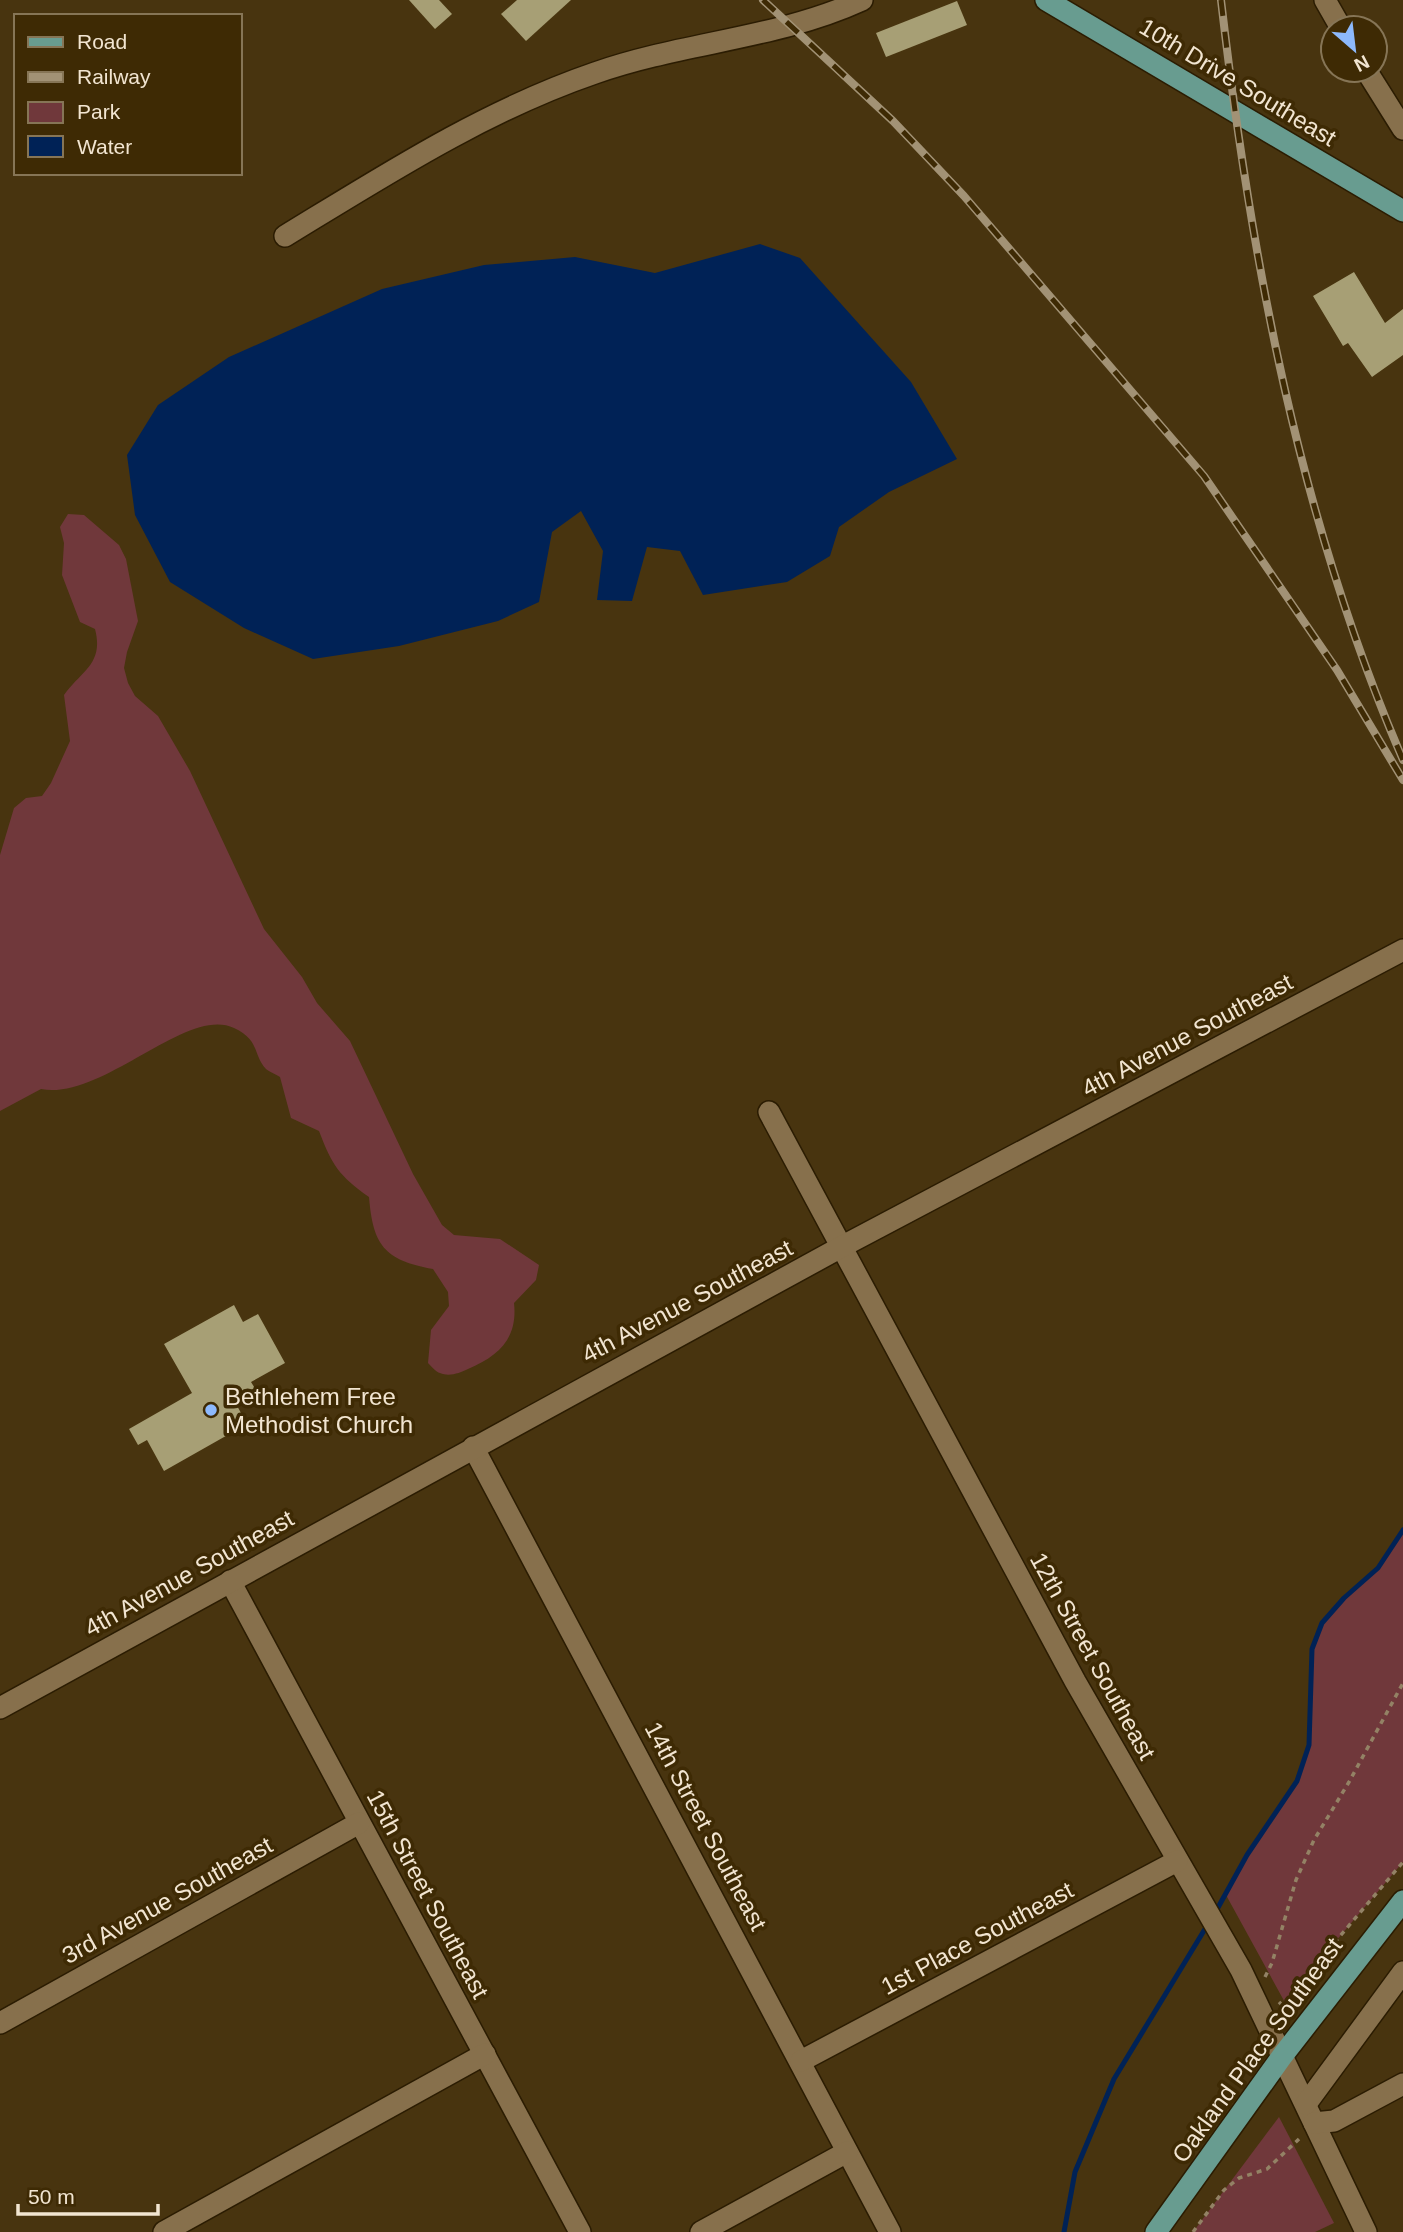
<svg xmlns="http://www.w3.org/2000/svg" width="1403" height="2232" font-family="Arial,sans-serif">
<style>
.green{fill:#70383b}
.water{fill:#002256}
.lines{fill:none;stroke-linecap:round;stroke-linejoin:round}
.stream{stroke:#002256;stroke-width:5}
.building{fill:#a79f75}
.minor-casing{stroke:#2b1c02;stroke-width:24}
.major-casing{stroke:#2b1c02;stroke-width:24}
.path{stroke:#938265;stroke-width:3.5;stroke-dasharray:5 5;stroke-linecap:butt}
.minor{stroke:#87704c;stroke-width:21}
.major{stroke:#689c90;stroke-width:21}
.rail-casing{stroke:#a29275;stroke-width:8}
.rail{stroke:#3e2a04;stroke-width:5;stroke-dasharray:16;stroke-linecap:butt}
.poi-dot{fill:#8db9fc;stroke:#3e2a04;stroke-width:2.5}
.labels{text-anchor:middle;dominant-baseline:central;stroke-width:7;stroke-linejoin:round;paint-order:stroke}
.street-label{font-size:24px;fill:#f2e5d1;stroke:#3e2a04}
.poi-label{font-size:24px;fill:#f2e5d1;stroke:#3e2a04;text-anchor:start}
</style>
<rect width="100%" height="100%" fill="#48340f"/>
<!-- green -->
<g class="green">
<path d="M 68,514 L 84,515 L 119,545 L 126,559 L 138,621 L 127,652 L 124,668 L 128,683 L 135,696 L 158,716 L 190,771 L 264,929 L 302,977 L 317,1003 L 350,1041 L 413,1174 L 442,1225 L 454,1235 L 500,1239 L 539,1265 L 536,1280 L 514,1303 C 518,1339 498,1356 468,1369 C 460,1373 449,1377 440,1373 C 436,1372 431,1366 428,1363 L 431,1330 L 449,1306 L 448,1292 L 433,1269 C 384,1260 373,1245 369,1197 C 339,1176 332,1165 319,1131 L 291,1118 L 280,1077 C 276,1074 269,1072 266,1069 C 253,1055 260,1040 234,1028 C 187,1005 102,1101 41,1089 L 0,1111 L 0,855 L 14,808 L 26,798 L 42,796 L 51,783 L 70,741 L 64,695 C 82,670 104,664 95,629 L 80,622 L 62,575 L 64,543 L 60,527 Z"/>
<path d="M 1403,1530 L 1403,1862 L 1335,1942 L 1288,2008 L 1226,1895 L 1247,1855 L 1297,1781 L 1309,1745 L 1312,1649 L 1322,1623 L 1344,1598 L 1378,1568 Z"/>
<path d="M 1279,2117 L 1334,2223 L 1315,2232 L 1193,2232 Z"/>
</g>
<!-- water -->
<path class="water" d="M 760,244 L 800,258 L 911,382 L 957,459 L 889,492 L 839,527 L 830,556 L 787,582 L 703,595 L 680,551 L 647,547 L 632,601 L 597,600 L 603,551 L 581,511 L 552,532 L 539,602 L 498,621 L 399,646 L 313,659 L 244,628 L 170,582 L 135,515 L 127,455 L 158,405 L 229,357 L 382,289 L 484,265 L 575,257 L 655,273 Z"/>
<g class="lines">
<!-- stream -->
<g class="stream">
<path d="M 1215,1913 L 1247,1855 L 1297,1781 L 1309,1745 L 1312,1649 L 1322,1623 L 1344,1598 L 1378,1568 L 1403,1530"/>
<path d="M 1064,2232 L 1075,2172 L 1114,2079 L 1208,1924"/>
</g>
</g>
<!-- building -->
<g class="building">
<path d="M 409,0 L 439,0 L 452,14 L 435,29 Z"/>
<path d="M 517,0 L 571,0 L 526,41 L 501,14 Z"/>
<path d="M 957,1 L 967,25 L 886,57 L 876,33 Z"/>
<path d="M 1354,272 L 1385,323 L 1403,309 L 1403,355 L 1372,377 L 1348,343 L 1343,346 L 1313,296 Z"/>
<path d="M 234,1305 L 243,1322 L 258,1314 L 285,1363 L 251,1382 L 256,1390 L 235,1402 L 247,1424 L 164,1471 L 147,1440 L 138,1445 L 129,1429 L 192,1393 L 164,1344 Z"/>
</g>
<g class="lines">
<!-- minor casing -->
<g class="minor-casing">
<g id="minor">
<path d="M 1325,0 L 1341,28"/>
<path d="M 1366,70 L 1403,129"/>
<path d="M 285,236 C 385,175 484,111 595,73 C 683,42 777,39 862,0"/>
<path d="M 769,1112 L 1075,1681 L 1241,1970 L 1366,2232"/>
<path d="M 473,1447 L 890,2232"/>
<path d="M 230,1581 L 580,2232"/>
<path d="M 0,1708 L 843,1246 L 1403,950"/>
<path d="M 0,2023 L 359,1823"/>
<path d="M 801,2061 L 1177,1861"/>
<path d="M 1306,2104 L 1403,1972"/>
<path d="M 1314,2123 L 1334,2121 L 1403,2084"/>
<path d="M 164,2232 L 485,2054"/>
<path d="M 701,2232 L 847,2152"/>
</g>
</g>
<!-- major casing -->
<g class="major-casing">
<g id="major">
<path d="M 1046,0 L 1403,211"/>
<path d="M 1156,2232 L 1283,2055 L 1403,1901"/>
</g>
</g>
<!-- path -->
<g class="path">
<path d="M 1265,1977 L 1272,1963 L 1296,1880 L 1314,1840 L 1349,1782 L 1403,1683"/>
<path d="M 1279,2002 L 1291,2014"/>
<path d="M 1288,2008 L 1335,1942 L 1403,1862"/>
<path d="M 1193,2232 L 1224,2190 L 1239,2178 L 1267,2169 L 1299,2139"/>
</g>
<!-- minor -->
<use href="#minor" class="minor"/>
<!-- major -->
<use href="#major" class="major"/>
<!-- rail casing -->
<g class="rail-casing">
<g id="rail">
<path d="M 763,0 L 893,121 L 964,196 L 1204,476 L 1337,670 L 1403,780"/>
<path d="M 1221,0 C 1251,259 1299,519 1403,760"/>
</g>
</g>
<!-- rail -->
<use href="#rail" class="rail"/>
</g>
<!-- markers -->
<circle class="poi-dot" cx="211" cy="1410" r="7"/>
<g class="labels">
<!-- street labels -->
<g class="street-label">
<text transform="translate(1238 82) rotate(31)">10th Drive Southeast</text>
<text transform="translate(1187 1035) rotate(-28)">4th Avenue Southeast</text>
<text transform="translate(687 1301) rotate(-28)">4th Avenue Southeast</text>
<text transform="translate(189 1573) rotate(-29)">4th Avenue Southeast</text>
<text transform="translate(1093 1656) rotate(61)">12th Street Southeast</text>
<text transform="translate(706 1826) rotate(62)">14th Street Southeast</text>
<text transform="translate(428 1894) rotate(62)">15th Street Southeast</text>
<text transform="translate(167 1900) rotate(-29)">3rd Avenue Southeast</text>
<text transform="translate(977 1938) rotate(-28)">1st Place Southeast</text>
<text transform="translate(1257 2050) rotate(-54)">Oakland Place Southeast</text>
</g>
<!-- poi labels -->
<g class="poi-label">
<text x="225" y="1396">Bethlehem Free<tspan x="225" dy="28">Methodist Church</tspan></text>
</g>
</g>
<!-- legend -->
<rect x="14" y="14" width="228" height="161" fill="#3e2a04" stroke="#867556" stroke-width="2"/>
<rect x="28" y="37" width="35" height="10" fill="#689c90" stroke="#867556" stroke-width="2"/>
<text x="77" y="49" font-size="21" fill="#f2e5d1">Road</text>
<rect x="28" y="72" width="35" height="10" fill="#a29275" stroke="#867556" stroke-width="2"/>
<text x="77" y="84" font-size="21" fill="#f2e5d1">Railway</text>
<rect x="28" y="102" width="35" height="21" fill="#70383b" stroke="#867556" stroke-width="2"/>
<text x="77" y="119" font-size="21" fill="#f2e5d1">Park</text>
<rect x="28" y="136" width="35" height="21" fill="#002256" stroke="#867556" stroke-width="2"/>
<text x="77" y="154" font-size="21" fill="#f2e5d1">Water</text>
<!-- north arrow -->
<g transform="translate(1354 49) rotate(152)"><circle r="33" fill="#3e2a04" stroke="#867556" stroke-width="2"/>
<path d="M0-5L12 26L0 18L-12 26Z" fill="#8db9fc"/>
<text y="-10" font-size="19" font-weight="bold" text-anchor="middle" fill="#f2e5d1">N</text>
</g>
<!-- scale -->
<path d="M18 2204v10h140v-10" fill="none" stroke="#f2e5d1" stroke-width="3.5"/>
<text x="28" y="2204" font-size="21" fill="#f2e5d1" stroke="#3e2a04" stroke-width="5" paint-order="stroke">50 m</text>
</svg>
